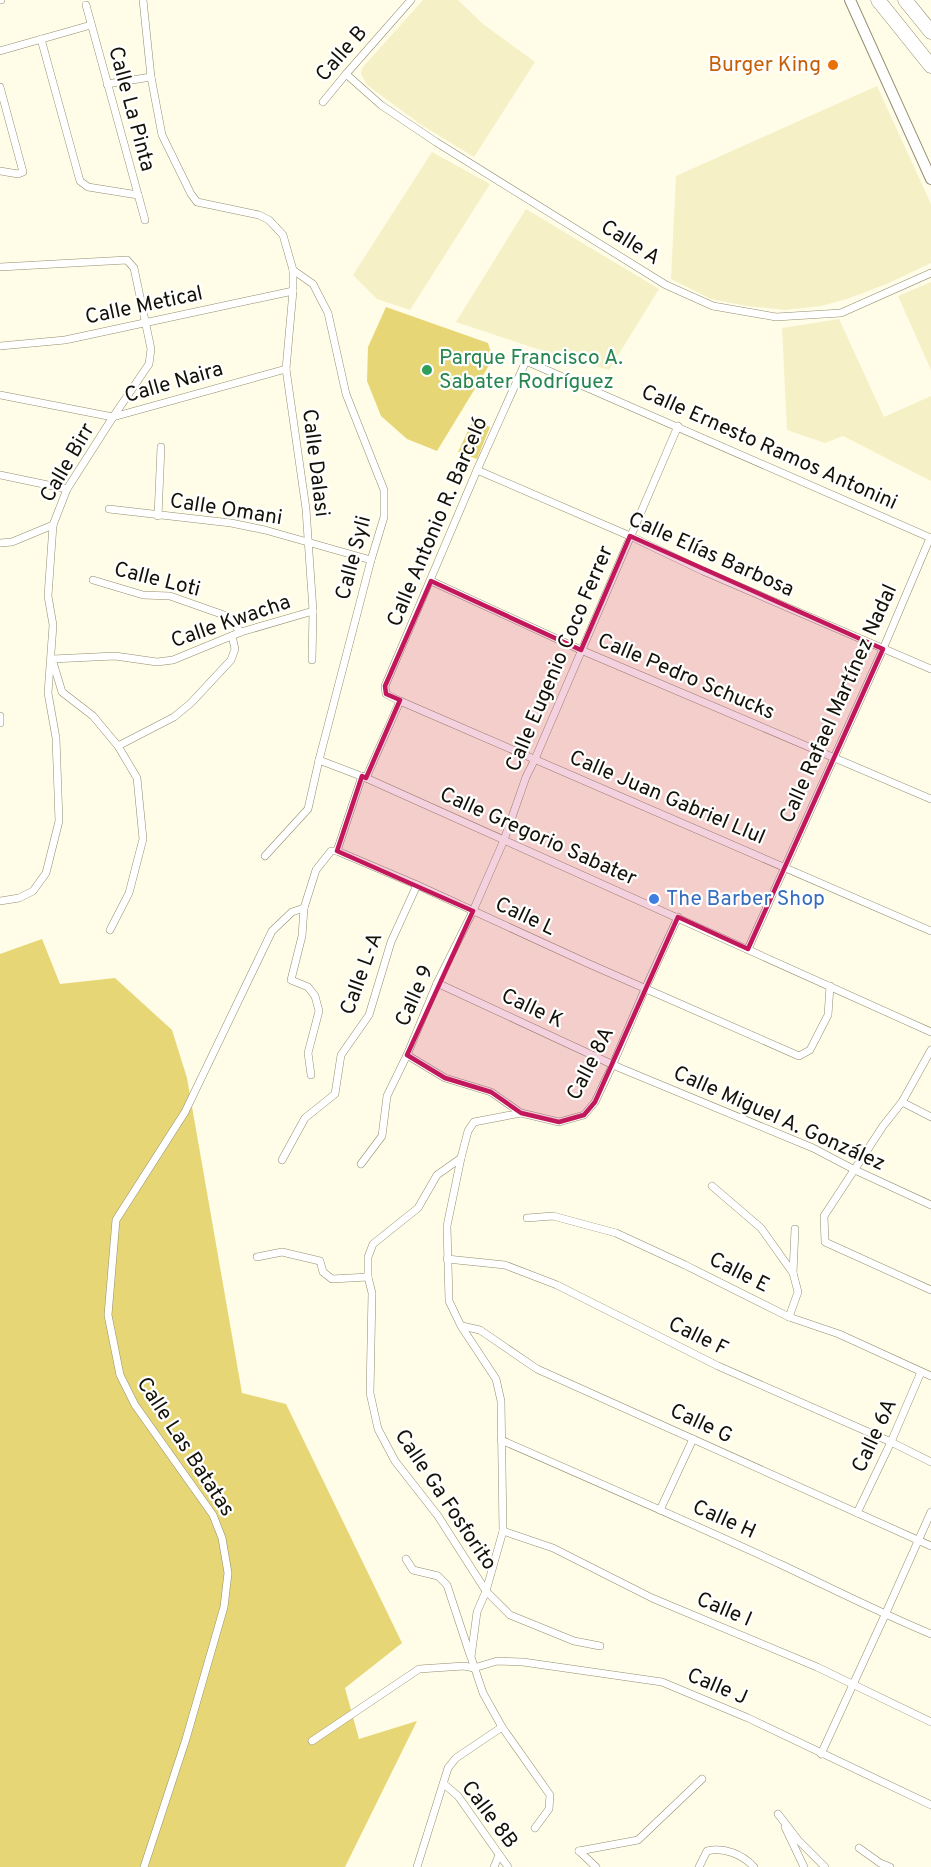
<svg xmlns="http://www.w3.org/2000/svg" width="931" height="1867" font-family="Overpass,sans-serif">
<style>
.built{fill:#f6f0c7}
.green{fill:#e7d675}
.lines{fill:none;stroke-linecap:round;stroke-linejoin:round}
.street-casing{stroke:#928e6f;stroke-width:8}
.secondary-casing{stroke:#928e6f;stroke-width:12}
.highway-casing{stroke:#928e6f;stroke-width:15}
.street{stroke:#fff;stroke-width:7}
.secondary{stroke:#fff;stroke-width:10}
.highway{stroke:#fff;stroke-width:14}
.marked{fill:#c2185b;fill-opacity:0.2;stroke:#c2185b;stroke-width:4.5;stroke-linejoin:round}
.food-dot{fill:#e8710a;stroke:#fff;stroke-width:2}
.leisure-dot{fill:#2e9e5b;stroke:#fff;stroke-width:2}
.shop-dot{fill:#3f7fe0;stroke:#fff;stroke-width:2}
.labels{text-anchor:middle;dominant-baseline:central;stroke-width:4.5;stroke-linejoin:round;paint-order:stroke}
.street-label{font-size:21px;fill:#141207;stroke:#fff}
.food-label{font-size:21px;fill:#c56008;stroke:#fff;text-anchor:end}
.leisure-label{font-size:21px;fill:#27864d;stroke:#fff;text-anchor:start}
.shop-label{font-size:21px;fill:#366cbe;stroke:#fff;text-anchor:start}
</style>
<rect width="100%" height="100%" fill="#fffce8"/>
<!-- built -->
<g class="built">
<path d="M 423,0 L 458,0 L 483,24 L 535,62 L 474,157 L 420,124 L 367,85 L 361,74 L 362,68 Z"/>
<path d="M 877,86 L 931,204 L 931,263 L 889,283 L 847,299 L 821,306 L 785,310 L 747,306 L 711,299 L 671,279 L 676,176 Z"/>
<path d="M 432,152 L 490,184 L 410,310 L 377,299 L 353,275 Z"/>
<path d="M 526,209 L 659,289 L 609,370 L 534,348 L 456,322 Z"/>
<path d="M 931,282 L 931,370 L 898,296 Z"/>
<path d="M 839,319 L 884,417 L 931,396 L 931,481 L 843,436 L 825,443 L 787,430 L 782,328 Z"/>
</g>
<!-- green -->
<g class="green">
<path d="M 386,307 L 488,343 L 493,359 L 437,451 L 407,439 L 381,416 L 367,381 L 368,347 Z"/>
<path d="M 473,420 L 490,427 L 477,459 L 458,452 Z"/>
<path d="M 42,939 L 60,984 L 115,978 L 172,1030 L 187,1078 L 242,1393 L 286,1404 L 402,1643 L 345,1688 L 359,1739 L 417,1721 L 345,1867 L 0,1867 L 0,954 Z"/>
</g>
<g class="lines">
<!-- street casing -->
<g class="street-casing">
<g id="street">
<path d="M 0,0 L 1,0"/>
<path d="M 86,5 L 145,220"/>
<path d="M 41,39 L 80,181 L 88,187 L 138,195"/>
<path d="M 0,51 L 91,25"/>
<path d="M 346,74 L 381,105 L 436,142 L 666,285 L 713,306 L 776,317 L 841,313 L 931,273"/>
<path d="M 151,77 L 162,135 L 191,194 L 197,202 L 259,215 L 269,220 L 283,235 L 293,270 L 293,291 L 286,369 L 306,509 L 313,611 L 312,660"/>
<path d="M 107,84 L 151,77 L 143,0"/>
<path d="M 0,87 L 23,172 L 18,174 L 0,171"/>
<path d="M 323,102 L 346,74 L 411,0"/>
<path d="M 0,267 L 127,260 L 134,268 L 151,349 L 149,364 L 113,417 L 67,489 L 53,525 L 48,596 L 53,625 L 48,693 L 56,738 L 59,821 L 46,873 L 33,891 L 19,898 L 0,901"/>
<path d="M 0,346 L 65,340 L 293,291"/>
<path d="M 0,395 L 113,417 L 286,369"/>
<path d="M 477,470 L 630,536 L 703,571 L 931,669"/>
<path d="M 0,475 L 67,489"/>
<path d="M 109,509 L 231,523 L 265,530 L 371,560"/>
<path d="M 158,516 L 161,447"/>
<path d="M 931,538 L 526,361 L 477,470 L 385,686 L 386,694 L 400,701 L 931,931"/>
<path d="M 0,543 L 12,542 L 53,525"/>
<path d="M 93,580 L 143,595 L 170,596 L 224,615 L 241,632"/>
<path d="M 431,581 L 581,650 L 931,799"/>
<path d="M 0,716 L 0,723"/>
<path d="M 118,746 L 174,717 L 191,703 L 231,660 L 235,649 L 232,636"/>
<path d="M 319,760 L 366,778 L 931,1032"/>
<path d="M 366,778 L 400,701"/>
<path d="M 337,851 L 417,885 L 587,963 L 799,1056 L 810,1050 L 828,1015 L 830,986"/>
<path d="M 337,851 L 362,776"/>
<path d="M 265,856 L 308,809 L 319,760 L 371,560 L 384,517 L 384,490 L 346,394 L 328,313 L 313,284 L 293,270"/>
<path d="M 304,908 L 302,936 L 291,980 L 308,987 L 315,996 L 319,1011 L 308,1053 L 311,1075"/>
<path d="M 110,930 L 129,893 L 143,839 L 137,778 L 118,746 L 93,716 L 62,692 L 52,659 L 115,656 L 157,662 L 173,660 L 241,632 L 313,611"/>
<path d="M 748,949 L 883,649 L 930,538"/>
<path d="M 437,983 L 620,1068 L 813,1148 L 855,1170 L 931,1205"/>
<path d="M 931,1050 L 902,1102 L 883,1126 L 824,1216 L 825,1242 L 931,1290"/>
<path d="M 407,1055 L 445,1078 L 491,1092 L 521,1113 L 559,1122 L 584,1115 L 595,1102 L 613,1064 L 645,989 L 678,917"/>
<path d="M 902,1102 L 931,1117"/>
<path d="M 521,1113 L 474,1122 L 468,1131 L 461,1158 L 437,1175 L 418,1208 L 373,1244 L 368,1257 L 368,1277 L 372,1293 L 370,1393 L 378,1429 L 395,1461 L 438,1516 L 486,1591 L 510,1615 L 574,1641 L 600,1646"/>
<path d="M 461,1158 L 447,1226 L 449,1301 L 461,1326 L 496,1379 L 501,1401 L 503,1531 L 486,1591 L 477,1612 L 471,1657 L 483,1693 L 502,1727 L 550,1795 L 549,1809 L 535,1828"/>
<path d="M 282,1160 L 305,1118 L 335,1094 L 341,1055 L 369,1015 L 391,942 L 417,885"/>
<path d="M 361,1164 L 382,1136 L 387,1096 L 407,1055 L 437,983 L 473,911 L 504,840 L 526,777 L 535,759 L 678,426"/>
<path d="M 712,1186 L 761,1228 L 793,1273"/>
<path d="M 527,1218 L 553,1216 L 616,1233 L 685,1265 L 789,1317 L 839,1334 L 931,1376"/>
<path d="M 257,1257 L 282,1252 L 320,1261 L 323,1272 L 332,1279 L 368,1277"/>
<path d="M 447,1259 L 505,1265 L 557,1285 L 718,1366 L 891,1442 L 931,1462"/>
<path d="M 789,1317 L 798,1292 L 793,1273 L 795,1229"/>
<path d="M 462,1326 L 480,1330 L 537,1369 L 931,1546"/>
<path d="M 501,1440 C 595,1481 689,1522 782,1565 C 831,1588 880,1613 931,1634"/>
<path d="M 660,1510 L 693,1439"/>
<path d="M 857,1513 L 891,1442 L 921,1372"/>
<path d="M 503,1531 L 553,1548 L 652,1598 L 817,1667 L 931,1722"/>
<path d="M 406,1559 L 413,1570 L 438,1576 L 447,1585 L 470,1655"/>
<path d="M 312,1741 L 419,1669 L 464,1666 L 474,1668 L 497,1661 L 523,1662 L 662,1682 L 748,1718 L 931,1805"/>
<path d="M 821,1754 L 885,1615 L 931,1512"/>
<path d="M 444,1784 L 458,1796 L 508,1867"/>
<path d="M 778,1814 L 798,1840 L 825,1867"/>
<path d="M 785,1827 L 804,1867"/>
<path d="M 859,1848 L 880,1863 L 890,1867"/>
<path d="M 579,1851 L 638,1840 L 702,1779"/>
<path d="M 579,1851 L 596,1867"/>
<path d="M 144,1867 L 186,1739 L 224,1607 L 228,1573 L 222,1538 L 213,1515 L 135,1405 L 120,1375 L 108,1315 L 116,1220 L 185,1112 L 272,931 L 292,912 L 304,908 L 316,870 L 331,851 L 337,851"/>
<path d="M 417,1867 L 448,1768 L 456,1758 L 502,1727"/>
<path d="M 494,1867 L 499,1855"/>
<path d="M 699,1867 L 707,1851 C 724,1847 742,1854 754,1867"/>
</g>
</g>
<!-- secondary casing -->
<g class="secondary-casing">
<path id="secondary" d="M 850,0 L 931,179"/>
</g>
<!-- highway casing -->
<g class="highway-casing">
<g id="highway">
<path d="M 878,0 L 931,66"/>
<path d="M 905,0 L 931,32"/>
</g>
</g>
<!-- street -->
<use href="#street" class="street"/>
<!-- secondary -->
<use href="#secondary" class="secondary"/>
<!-- highway -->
<use href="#highway" class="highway"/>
</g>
<!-- marked area -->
<path class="marked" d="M 630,536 L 883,649 L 748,949 L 678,917 L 595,1102 L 584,1115 L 559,1122 L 521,1113 L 491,1092 L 445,1078 L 407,1055 L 473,911 L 337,851 L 362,776 L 366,778 L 400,700 L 386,694 L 385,686 L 431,581 L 581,650 Z"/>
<!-- markers -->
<circle class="food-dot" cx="833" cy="65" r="6"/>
<circle class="leisure-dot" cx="427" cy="370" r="6"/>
<circle class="shop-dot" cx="654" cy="899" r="6"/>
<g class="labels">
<!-- street labels -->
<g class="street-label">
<text transform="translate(342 54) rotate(-49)">Calle B</text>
<text transform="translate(131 109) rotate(75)">Calle La Pinta</text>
<text transform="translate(630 243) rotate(32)">Calle A</text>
<text transform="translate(144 306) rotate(-12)">Calle Metical</text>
<text transform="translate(174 383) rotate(-16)">Calle Naira</text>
<text transform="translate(769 448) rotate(24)">Calle Ernesto Ramos Antonini</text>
<text transform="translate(68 463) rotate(-60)">Calle Birr</text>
<text transform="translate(315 463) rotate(83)">Calle Dalasi</text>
<text transform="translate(226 510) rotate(9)">Calle Omani</text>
<text transform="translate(438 522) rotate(-67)">Calle Antonio R. Barceló</text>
<text transform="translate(711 555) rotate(24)">Calle Elías Barbosa</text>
<text transform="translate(354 558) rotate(-75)">Calle Syli</text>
<text transform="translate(157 580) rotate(14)">Calle Loti</text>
<text transform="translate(231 622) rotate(-19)">Calle Kwacha</text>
<text transform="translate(560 659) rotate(-67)">Calle Eugenio Coco Ferrer</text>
<text transform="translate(686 677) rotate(23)">Calle Pedro Schucks</text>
<text transform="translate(839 704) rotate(-66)">Calle Rafael Martínez Nadal</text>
<text transform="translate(667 798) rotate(23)">Calle Juan Gabriel Llul</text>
<text transform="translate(538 837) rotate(24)">Calle Gregorio Sabater</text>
<text transform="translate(525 917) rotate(25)">Calle L</text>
<text transform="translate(362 974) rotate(-70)">Calle L-A</text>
<text transform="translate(415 996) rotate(-66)">Calle 9</text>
<text transform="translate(532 1009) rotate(25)">Calle K</text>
<text transform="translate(591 1064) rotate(-63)">Calle 8A</text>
<text transform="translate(779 1119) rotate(24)">Calle Miguel A. González</text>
<text transform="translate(739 1273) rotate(27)">Calle E</text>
<text transform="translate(698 1337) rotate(26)">Calle F</text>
<text transform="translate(701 1424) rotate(25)">Calle G</text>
<text transform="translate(875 1436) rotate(-65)">Calle 6A</text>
<text transform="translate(185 1447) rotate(57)">Calle Las Batatas</text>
<text transform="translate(445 1500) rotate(56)">Calle Ga Fosforito</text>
<text transform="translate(724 1520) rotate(24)">Calle H</text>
<text transform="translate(724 1610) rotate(23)">Calle I</text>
<text transform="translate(717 1687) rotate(23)">Calle J</text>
<text transform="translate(489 1815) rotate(53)">Calle 8B</text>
</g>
<!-- food labels -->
<g class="food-label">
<text x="821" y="65">Burger King</text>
</g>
<!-- leisure labels -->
<g class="leisure-label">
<text x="439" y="358">Parque Francisco A.<tspan x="439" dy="24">Sabater Rodríguez</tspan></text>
</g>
<!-- shop labels -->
<g class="shop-label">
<text x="666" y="899">The Barber Shop</text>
</g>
</g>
</svg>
